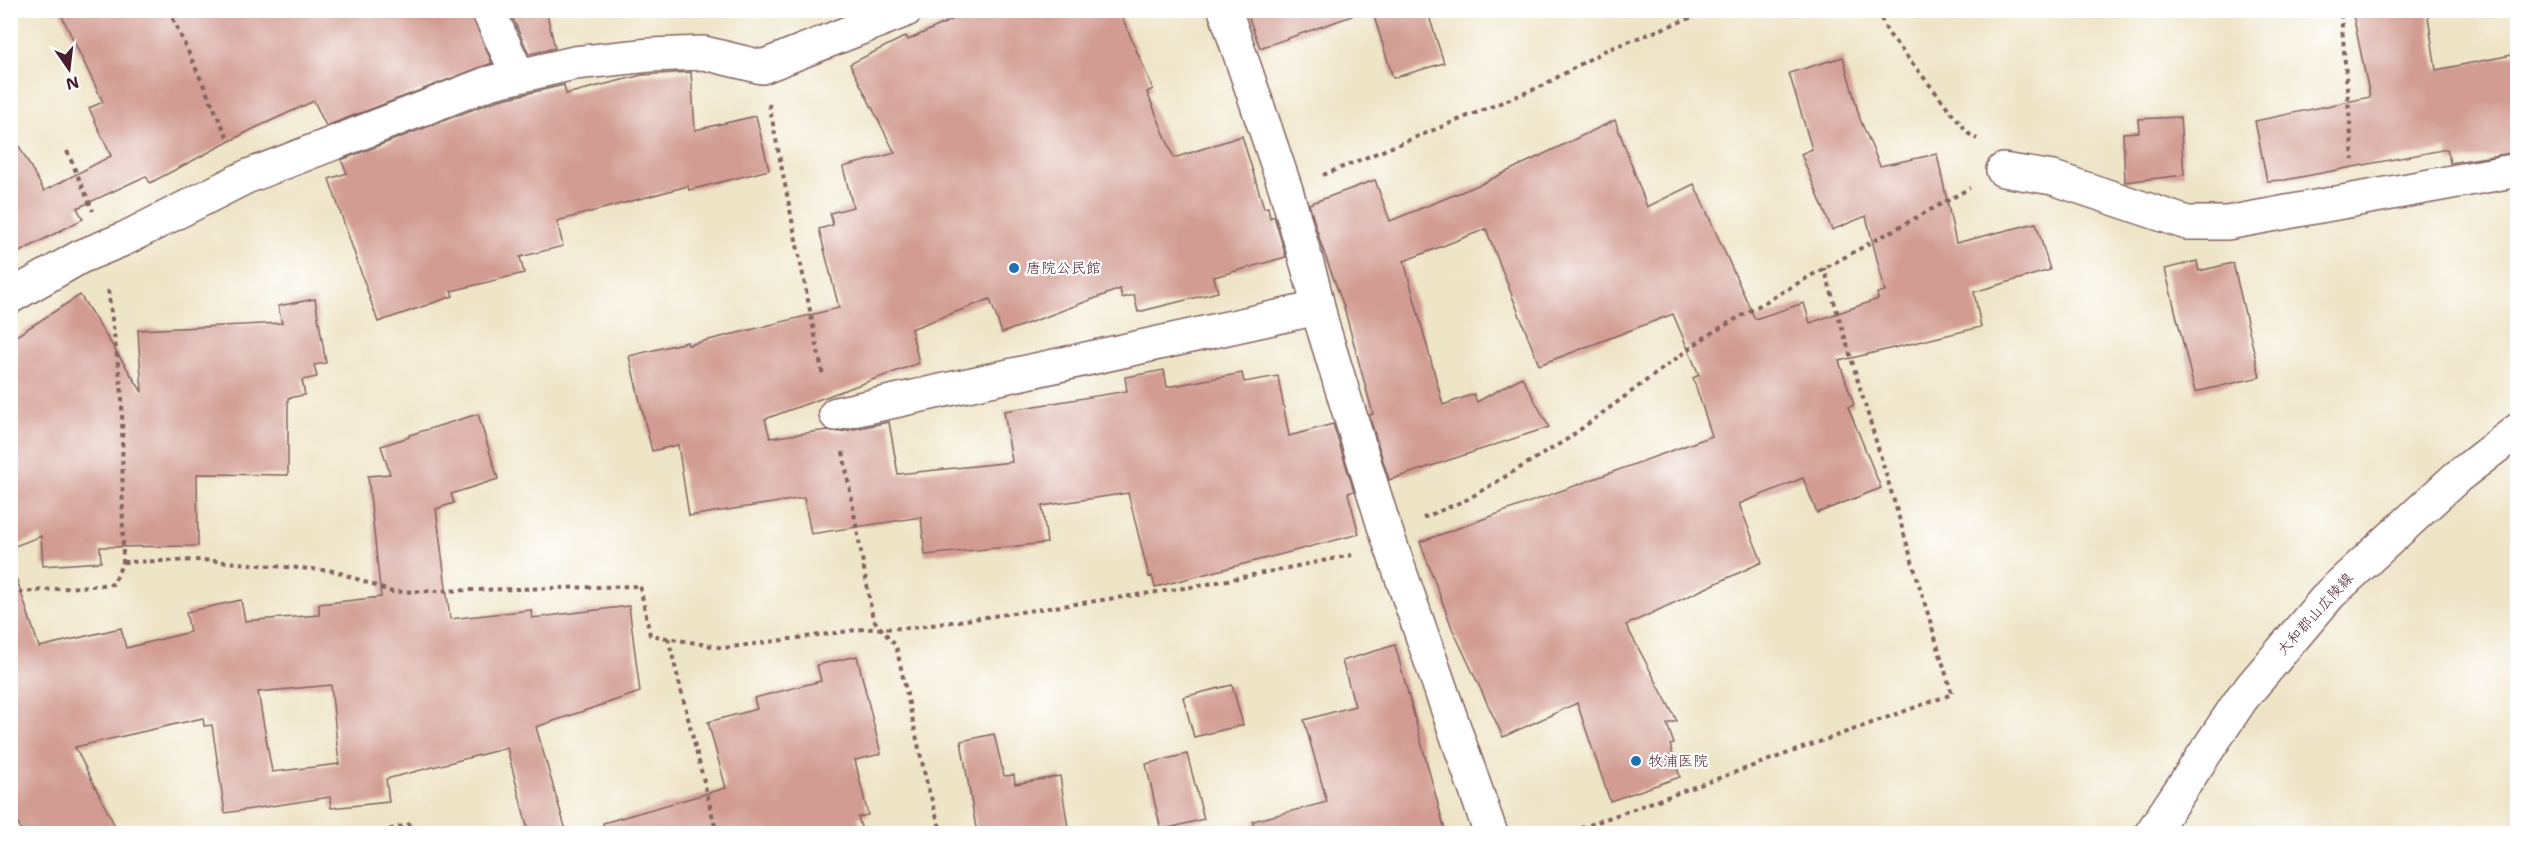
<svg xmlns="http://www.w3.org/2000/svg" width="2528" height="844" font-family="'Shantell Sans','Klee One',sans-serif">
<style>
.building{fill:#d29c92;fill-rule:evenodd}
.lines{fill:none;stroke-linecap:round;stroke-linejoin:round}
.minor-casing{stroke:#836461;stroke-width:36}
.secondary-casing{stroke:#836461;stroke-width:36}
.path{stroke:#836461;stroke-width:4;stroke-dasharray:4.5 4.5;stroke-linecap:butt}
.minor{stroke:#fff;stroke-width:33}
.secondary{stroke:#fff;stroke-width:33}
.poi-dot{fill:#1f6fb2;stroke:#fff;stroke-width:2}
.labels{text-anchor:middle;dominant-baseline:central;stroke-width:4.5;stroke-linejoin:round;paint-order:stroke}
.poi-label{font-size:15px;fill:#4a1f2b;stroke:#fff;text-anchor:start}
.street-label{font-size:15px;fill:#4a1f2b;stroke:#fff}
</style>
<rect width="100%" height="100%" fill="#fff"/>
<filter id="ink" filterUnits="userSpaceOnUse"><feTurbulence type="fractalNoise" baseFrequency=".0167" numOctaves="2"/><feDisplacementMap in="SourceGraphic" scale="12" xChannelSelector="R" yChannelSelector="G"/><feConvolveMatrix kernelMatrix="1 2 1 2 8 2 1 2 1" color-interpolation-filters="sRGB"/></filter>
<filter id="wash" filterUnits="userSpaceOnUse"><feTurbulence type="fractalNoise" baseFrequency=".008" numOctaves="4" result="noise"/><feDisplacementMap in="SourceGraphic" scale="24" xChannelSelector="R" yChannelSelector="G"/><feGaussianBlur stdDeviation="1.35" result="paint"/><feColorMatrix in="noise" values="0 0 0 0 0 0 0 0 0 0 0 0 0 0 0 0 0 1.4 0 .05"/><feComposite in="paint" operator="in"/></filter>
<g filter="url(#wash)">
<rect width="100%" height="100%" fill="#eee4c6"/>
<g id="blocks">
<!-- building -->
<g class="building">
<path d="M 59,10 L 470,10 L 492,63 L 326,126 L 314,101 L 253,129 L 150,183 L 146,176 L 77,208 L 83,219 L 10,257 L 10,130 L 44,191 L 111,156 L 89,108 L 103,102 Z"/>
<path d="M 509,10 L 546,10 L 555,48 L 529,54 Z"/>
<path d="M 973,10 L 1119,10 L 1153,89 L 1147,92 L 1174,158 L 1242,136 L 1264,208 L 1268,207 L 1270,218 L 1274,216 L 1286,257 L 1214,277 L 1218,292 L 1138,312 L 1134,295 L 1122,298 L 1120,289 L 1002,333 L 990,299 L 911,329 L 919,363 L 765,419 L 770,438 L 827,430 L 840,432 L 889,422 L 898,474 L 1012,462 L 1004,411 L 1127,391 L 1125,377 L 1164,370 L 1167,387 L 1242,373 L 1244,382 L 1278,376 L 1289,436 L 1333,424 L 1354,491 L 1348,493 L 1359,534 L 1155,587 L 1152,576 L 1149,577 L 1128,493 L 1042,506 L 1047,543 L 925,555 L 921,517 L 811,534 L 804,498 L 689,516 L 678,445 L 652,451 L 629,356 L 687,342 L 688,345 L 839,308 L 819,229 L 833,225 L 830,213 L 853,207 L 843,167 L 895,153 L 850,64 L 906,36 L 908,40 Z"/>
<path d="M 1246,10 L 1351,10 L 1352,16 L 1260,48 Z"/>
<path d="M 1372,10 L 1427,10 L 1444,63 L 1393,78 Z"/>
<path d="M 2352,10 L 2427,10 L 2436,70 L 2517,54 L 2517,152 L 2450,163 L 2447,149 L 2285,180 L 2267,181 L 2255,121 L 2370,97 Z"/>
<path d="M 1843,57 L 1860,119 L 1880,166 L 1937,154 L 1956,243 L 2036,223 L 2050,270 L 1974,292 L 1981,327 L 1839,361 L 1854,405 L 1848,407 L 1881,488 L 1817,513 L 1803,478 L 1739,504 L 1762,562 L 1626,625 L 1677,721 L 1667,724 L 1674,744 L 1670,745 L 1680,777 L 1610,801 L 1577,703 L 1503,737 L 1452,628 L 1420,542 L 1712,436 L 1693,378 L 1699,375 L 1673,314 L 1539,365 L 1486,229 L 1404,261 L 1443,405 L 1474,394 L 1477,402 L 1522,377 L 1549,427 L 1389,480 L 1369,415 L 1373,414 L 1343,304 L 1322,247 L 1309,204 L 1375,180 L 1390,221 L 1481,184 L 1615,120 L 1647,207 L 1694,184 L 1755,319 L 1804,303 L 1810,323 L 1878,299 L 1877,293 L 1885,291 L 1866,216 L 1832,230 L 1801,154 L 1812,149 L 1789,73 Z"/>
<path d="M 691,72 L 695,130 L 756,116 L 769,170 L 689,190 L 688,186 L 557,221 L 563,246 L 520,257 L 524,273 L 451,291 L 453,296 L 378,322 L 329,179 L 347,173 L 341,160 L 495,101 L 564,85 L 566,94 L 642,75 Z"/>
<path d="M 2180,117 L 2184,175 L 2125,182 L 2123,133 L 2139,132 L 2138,119 Z"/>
<path d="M 2197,261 L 2199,271 L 2233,263 L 2260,377 L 2195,392 L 2165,269 Z"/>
<path d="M 80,295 L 142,392 L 138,330 L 282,323 L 278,306 L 315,299 L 326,363 L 314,365 L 317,377 L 302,380 L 305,395 L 288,398 L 288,475 L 197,474 L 198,546 L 100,547 L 101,562 L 43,566 L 41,536 L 10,548 L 10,340 Z"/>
<path d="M 478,414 L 498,479 L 451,494 L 454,503 L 436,509 L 450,619 L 531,610 L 532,618 L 629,606 L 640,692 L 536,727 L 567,834 L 529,834 L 507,748 L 386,779 L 389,802 L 331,808 L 330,797 L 225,813 L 212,725 L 204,726 L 203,718 L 75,747 L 119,834 L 23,834 L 10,808 L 10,581 L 17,580 L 39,647 L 121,628 L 126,648 L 190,632 L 186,612 L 241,600 L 245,621 L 319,615 L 319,604 L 381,597 L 368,476 L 390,474 L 381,446 L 409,437 L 409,435 ZM 331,685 L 339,764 L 272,772 L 258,692 Z"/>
<path d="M 1395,645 L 1446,834 L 1254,834 L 1253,821 L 1327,802 L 1304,720 L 1355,706 L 1342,661 Z"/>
<path d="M 857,656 L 881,754 L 855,760 L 868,815 L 858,817 L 863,834 L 604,834 L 603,823 L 726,788 L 708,722 L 757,709 L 754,698 L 821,681 L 817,665 Z"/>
<path d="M 1232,685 L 1243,725 L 1194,737 L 1183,697 Z"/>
<path d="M 994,734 L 1004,776 L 1014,775 L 1015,784 L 1060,776 L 1069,834 L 977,834 L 961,741 Z"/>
<path d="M 1187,754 L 1204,819 L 1161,830 L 1146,764 Z"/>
</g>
</g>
</g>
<g filter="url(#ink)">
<use href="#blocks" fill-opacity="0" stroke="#836461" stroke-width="1.5"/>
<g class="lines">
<!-- minor casing -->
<g class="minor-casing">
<g id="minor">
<path d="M 488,10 L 518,75"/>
<path d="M 1225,10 L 1286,190 L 1313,285 L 1322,324 L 1383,523 L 1491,834"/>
<path d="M 2003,170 L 2053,178 L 2187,223 L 2227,223 L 2518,170"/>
<path d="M 10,297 L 80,257 L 124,239 L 246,177 L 489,83 L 574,63 L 650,55 L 704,53 L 762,67 L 906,10"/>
<path d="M 836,414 L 1318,308"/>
</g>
</g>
<!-- secondary casing -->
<g class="secondary-casing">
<path id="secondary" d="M 2151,834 L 2242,698 L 2330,594 L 2457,477 L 2518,430"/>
</g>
<!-- path -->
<g class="path">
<path d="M 169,10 L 229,141"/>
<path d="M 1877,10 L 1888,33 L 1969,134 L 1977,139"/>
<path d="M 2341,14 L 2353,160"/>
<path d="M 769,104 L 823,376"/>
<path d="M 67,151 L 93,211"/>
<path d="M 1323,175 L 1542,86 L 1604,51 L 1711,10"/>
<path d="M 843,452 L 873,619 L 896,646 L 927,784 L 942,834"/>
<path d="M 1423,518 L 1468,499 L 1566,440 L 1708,335 L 1814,274 L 1970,188"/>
<path d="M 123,562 L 201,560 L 335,571 L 392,592 L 640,586 L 650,635 L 724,648 L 864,629 L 911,628 L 1198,586 L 1352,555"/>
<path d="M 10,593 L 113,584 L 123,562 L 122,394 L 108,289"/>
<path d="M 668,638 L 717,834"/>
<path d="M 372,834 L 415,823"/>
<path d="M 1564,834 L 1952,694 L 1824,268"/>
</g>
<!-- minor -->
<use href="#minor" class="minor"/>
<!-- secondary -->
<use href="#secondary" class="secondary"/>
</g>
</g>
<!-- markers -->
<g class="poi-dot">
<circle cx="1014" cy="268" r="6"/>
<circle cx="1636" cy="761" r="6"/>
</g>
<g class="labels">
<!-- poi labels -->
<g class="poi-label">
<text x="1026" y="268">唐院公民館</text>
<text x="1648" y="761">牧浦医院</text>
</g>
<!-- street labels -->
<g class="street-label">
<text transform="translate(2315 614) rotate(-48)">大和郡山広陵線</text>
</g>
</g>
<!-- margin -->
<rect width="2528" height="844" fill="none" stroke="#fff" stroke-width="36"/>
<!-- north arrow -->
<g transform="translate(69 69) rotate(166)" stroke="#ffffff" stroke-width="4.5" paint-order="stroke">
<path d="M0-4.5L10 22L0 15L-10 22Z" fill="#4a1f2b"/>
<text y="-9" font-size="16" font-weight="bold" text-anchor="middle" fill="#4a1f2b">N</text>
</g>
</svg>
